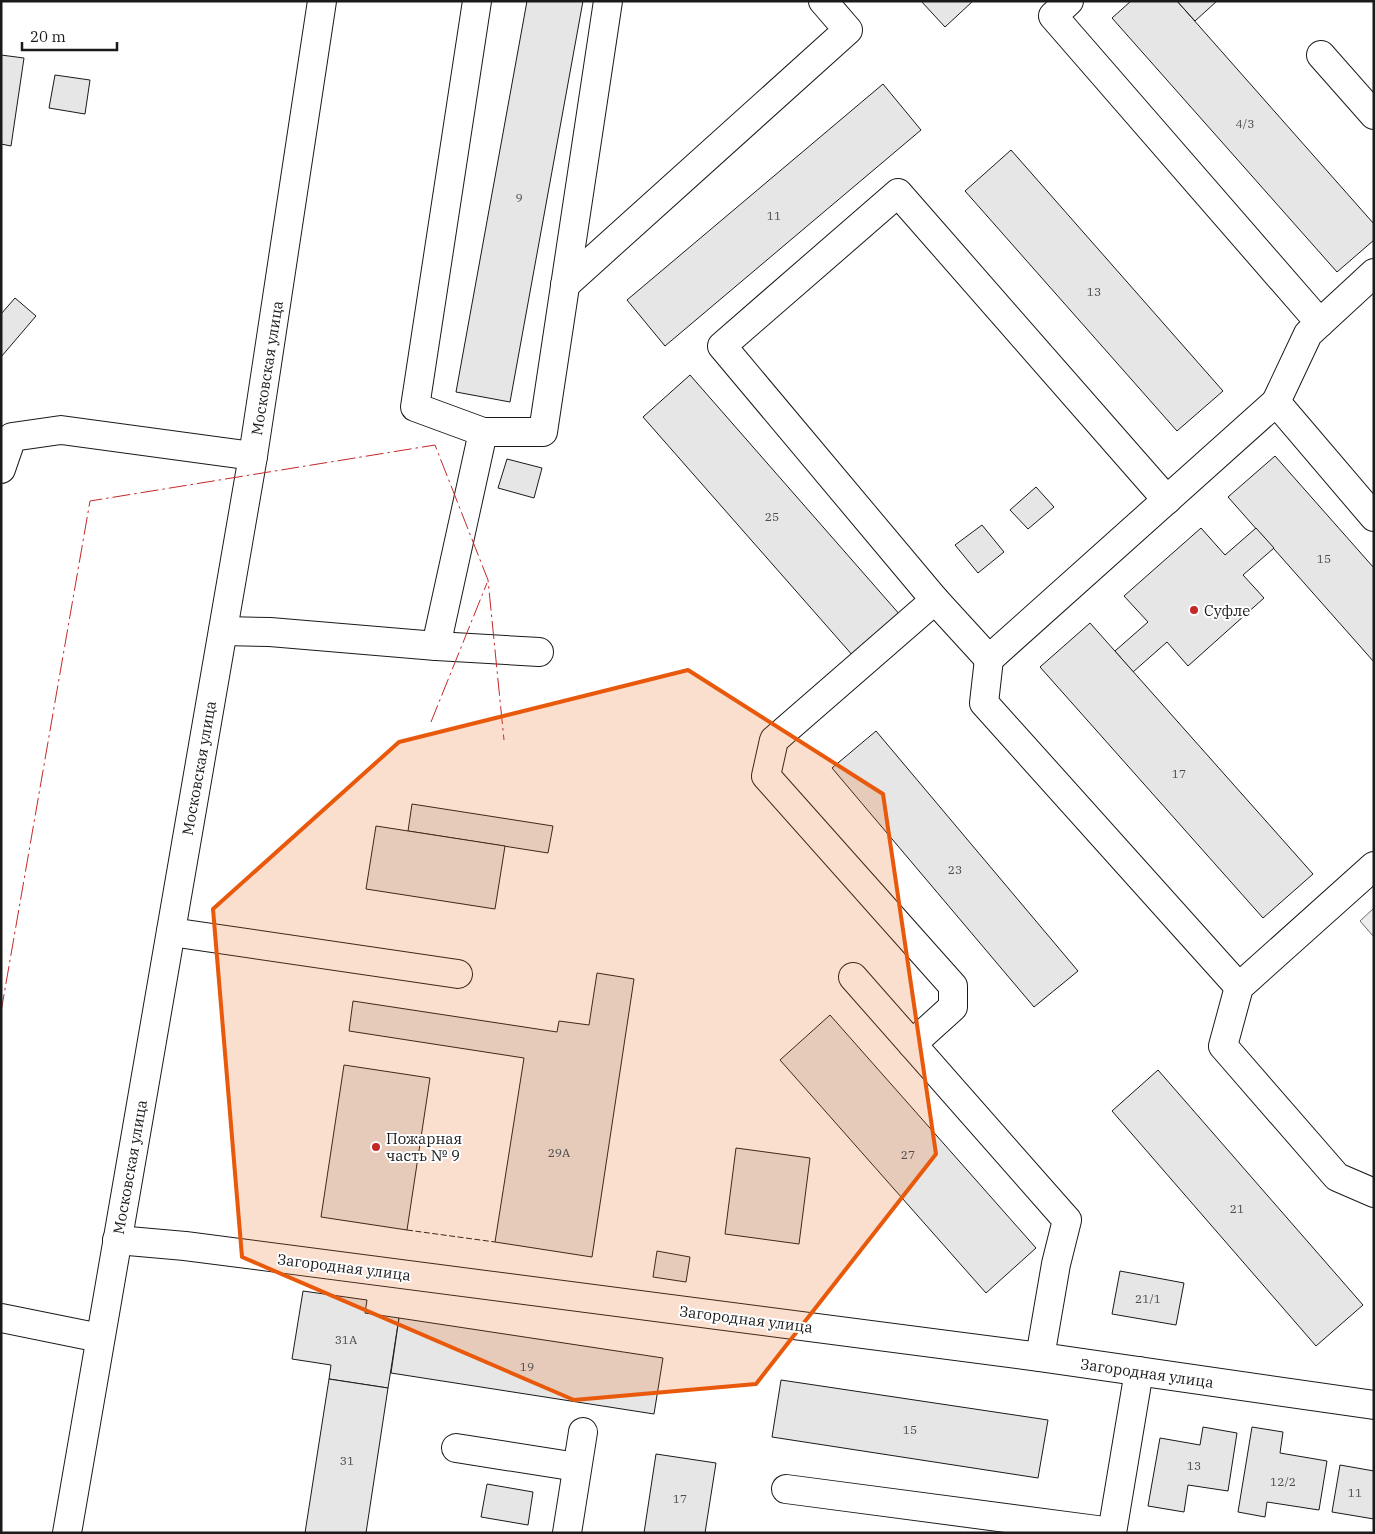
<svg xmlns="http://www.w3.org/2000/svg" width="1375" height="1534" font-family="'IBM Plex Serif',serif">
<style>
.built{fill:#ededed;stroke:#6a6a6a}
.building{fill:#e6e6e6;stroke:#1a1a1a}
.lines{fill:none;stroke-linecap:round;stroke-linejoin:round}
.minor-casing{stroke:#1a1a1a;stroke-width:30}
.major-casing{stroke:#1a1a1a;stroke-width:30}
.minor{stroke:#fff;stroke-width:28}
.major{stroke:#fff;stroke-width:28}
.fence{stroke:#1a1a1a;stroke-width:1;stroke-dasharray:6 2.5;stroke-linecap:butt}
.power{stroke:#c62828;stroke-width:1;stroke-dasharray:18 4 2.5 4;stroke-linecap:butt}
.marked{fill:#e8590c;fill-opacity:0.2;stroke:#e8590c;stroke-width:4;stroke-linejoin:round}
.poi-dot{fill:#c62828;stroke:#fff;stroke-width:2}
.labels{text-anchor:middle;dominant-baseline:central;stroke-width:4;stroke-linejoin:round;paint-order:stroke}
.number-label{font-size:12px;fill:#4d4d4d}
.street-label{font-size:15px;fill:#1a1a1a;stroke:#fff}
.poi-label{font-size:15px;fill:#1a1a1a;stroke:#fff;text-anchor:start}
</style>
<rect width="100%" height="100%" fill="#fff"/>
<!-- built -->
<path class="built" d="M 1374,908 L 1374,937 L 1360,921 Z"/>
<!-- building -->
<g class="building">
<path d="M 527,1 L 583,1 L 510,402 L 456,392 Z"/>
<path d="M 921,1 L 973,1 L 945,27 Z"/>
<path d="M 1131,1 L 1177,1 L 1374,224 L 1374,240 L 1337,272 L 1112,18 Z"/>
<path d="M 1177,1 L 1217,1 L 1195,21 Z"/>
<path d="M 1,55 L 24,58 L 11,146 L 1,144 Z"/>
<path d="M 55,75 L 90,80 L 85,114 L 49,108 Z"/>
<path d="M 883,84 L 921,130 L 665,346 L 627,300 Z"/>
<path d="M 1011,150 L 1223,391 L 1177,431 L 965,191 Z"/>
<path d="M 15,298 L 36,316 L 1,357 L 1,314 Z"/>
<path d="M 690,375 L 901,616 L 854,657 L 643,417 Z"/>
<path d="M 1275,456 L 1374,568 L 1374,662 L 1228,497 Z"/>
<path d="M 507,459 L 542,468 L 534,498 L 498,488 Z"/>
<path d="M 1036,487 L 1054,507 L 1028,529 L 1010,510 Z"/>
<path d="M 982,525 L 1004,552 L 978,573 L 955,545 Z"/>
<path d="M 1201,528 L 1225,555 L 1256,528 L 1274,548 L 1243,575 L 1264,598 L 1188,666 L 1167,642 L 1133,672 L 1115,651 L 1148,622 L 1124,596 Z"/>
<path d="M 1090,623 L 1313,874 L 1263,918 L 1040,667 Z"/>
<path d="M 876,731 L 1078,971 L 1034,1007 L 832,768 Z"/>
<path d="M 412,804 L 553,826 L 548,853 L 408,831 Z"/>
<path d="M 376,826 L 505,846 L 495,909 L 366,889 Z"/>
<path d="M 597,973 L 634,979 L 592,1257 L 495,1242 L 524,1058 L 349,1031 L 353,1001 L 557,1032 L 559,1021 L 589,1025 Z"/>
<path d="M 830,1015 L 1036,1248 L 986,1293 L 780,1060 Z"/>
<path d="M 344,1065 L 430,1078 L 407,1230 L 321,1217 Z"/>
<path d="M 1158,1070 L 1363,1305 L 1316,1346 L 1112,1111 Z"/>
<path d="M 736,1148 L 810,1158 L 799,1244 L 725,1234 Z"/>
<path d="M 657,1251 L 690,1257 L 686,1282 L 653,1277 Z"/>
<path d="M 1120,1271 L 1184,1283 L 1176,1325 L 1112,1314 Z"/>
<path d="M 303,1291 L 367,1300 L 365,1313 L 399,1318 L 388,1388 L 329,1379 L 331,1365 L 292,1359 Z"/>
<path d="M 399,1318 L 663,1358 L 654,1414 L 391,1373 Z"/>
<path d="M 329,1379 L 388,1388 L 366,1533 L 305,1533 Z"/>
<path d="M 781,1380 L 1048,1420 L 1038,1478 L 772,1437 Z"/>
<path d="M 1203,1427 L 1237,1433 L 1228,1491 L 1188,1485 L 1184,1512 L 1148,1506 L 1160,1438 L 1200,1445 Z"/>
<path d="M 1252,1427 L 1283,1432 L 1280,1453 L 1327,1461 L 1319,1510 L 1267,1502 L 1265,1517 L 1238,1512 Z"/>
<path d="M 656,1454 L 716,1463 L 705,1533 L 644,1533 Z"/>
<path d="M 1340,1465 L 1374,1471 L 1374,1519 L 1332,1512 Z"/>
<path d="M 487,1484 L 533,1492 L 528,1525 L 481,1517 Z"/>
</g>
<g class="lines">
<!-- minor casing -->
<g class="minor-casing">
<g id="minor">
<path d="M 477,1 L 415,407 L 483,432 L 543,432 L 608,1"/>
<path d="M 1069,1 L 1053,16 L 1320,323"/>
<path d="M 1321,55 L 1374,115"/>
<path d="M 1374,273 L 1308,334 L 1276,402 L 1374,517"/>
<path d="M 565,285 L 848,30 L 823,1"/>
<path d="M 1,469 L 12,437 L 61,430 L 253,456"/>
<path d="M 935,600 L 722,346 L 898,193 L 1167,500"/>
<path d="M 223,631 L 270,632 L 436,646 L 483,432"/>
<path d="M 436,646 L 539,652"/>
<path d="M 989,659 L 984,703 L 1239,987"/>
<path d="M 1374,866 L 1239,987 L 1223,1046 L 1337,1177 L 1374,1193"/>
<path d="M 171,932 L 458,974"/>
<path d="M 853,977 L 1067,1220 L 1056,1264 L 1040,1357"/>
<path d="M 912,1044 L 953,1007 L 953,986 L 766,776 L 774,740 L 935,600 L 989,659 L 1276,402"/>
<path d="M 117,1240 L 185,1246 L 1040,1357 L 1374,1405"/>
<path d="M 1,1318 L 100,1338"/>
<path d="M 456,1448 L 577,1467"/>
<path d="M 786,1489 L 1112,1532"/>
<path d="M 567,1533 L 583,1432"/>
<path d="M 1112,1533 L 1139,1371"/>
</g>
</g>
<!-- major casing -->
<g class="major-casing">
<path id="major" d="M 67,1533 L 253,456 L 322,1"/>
</g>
<!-- minor -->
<use href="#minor" class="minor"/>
<!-- major -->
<use href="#major" class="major"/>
<!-- fence -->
<path class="fence" d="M 407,1230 L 495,1242"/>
<!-- power -->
<g class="power">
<path d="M 431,722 L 487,583"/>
<path d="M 1,1012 L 90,501 L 435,445 L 488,580 L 504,740"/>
</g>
</g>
<!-- marked area -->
<path class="marked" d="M 688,670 L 883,794 L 936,1154 L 756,1384 L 574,1400 L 242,1257 L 213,909 L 399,742 Z"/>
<!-- markers -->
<g class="poi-dot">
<circle cx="1194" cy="610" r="5"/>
<circle cx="376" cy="1147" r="5"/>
</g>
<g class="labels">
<!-- number labels -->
<g class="number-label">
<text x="1245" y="123">4/3</text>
<text x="519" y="197">9</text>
<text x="774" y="215">11</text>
<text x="1094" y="291">13</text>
<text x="772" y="516">25</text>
<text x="1324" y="558">15</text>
<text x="1179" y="773">17</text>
<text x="955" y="869">23</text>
<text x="559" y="1152">29А</text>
<text x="908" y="1154">27</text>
<text x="1237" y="1208">21</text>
<text x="1148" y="1298">21/1</text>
<text x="346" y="1339">31А</text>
<text x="527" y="1366">19</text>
<text x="910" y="1429">15</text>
<text x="347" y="1460">31</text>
<text x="1194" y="1465">13</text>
<text x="1283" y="1481">12/2</text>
<text x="1355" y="1492">11</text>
<text x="680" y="1498">17</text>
</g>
<!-- street labels -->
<g class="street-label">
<text transform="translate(267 368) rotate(-81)">Московская улица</text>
<text transform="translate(199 768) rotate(-80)">Московская улица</text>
<text transform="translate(130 1167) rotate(-80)">Московская улица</text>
<text transform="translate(344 1267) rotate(7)">Загородная улица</text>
<text transform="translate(746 1319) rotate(7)">Загородная улица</text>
<text transform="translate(1147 1373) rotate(8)">Загородная улица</text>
</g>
<!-- poi labels -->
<g class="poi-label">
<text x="1204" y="610">Суфле</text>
<text x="386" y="1138">Пожарная<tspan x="386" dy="17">часть № 9</tspan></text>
</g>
</g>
<!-- border -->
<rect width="1375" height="1534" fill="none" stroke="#1a1a1a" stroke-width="5"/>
<!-- scale -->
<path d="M22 42v8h95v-8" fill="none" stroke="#1a1a1a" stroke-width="2.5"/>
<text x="30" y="42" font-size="15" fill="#1a1a1a" stroke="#ffffff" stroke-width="4" paint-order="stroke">20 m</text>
</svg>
